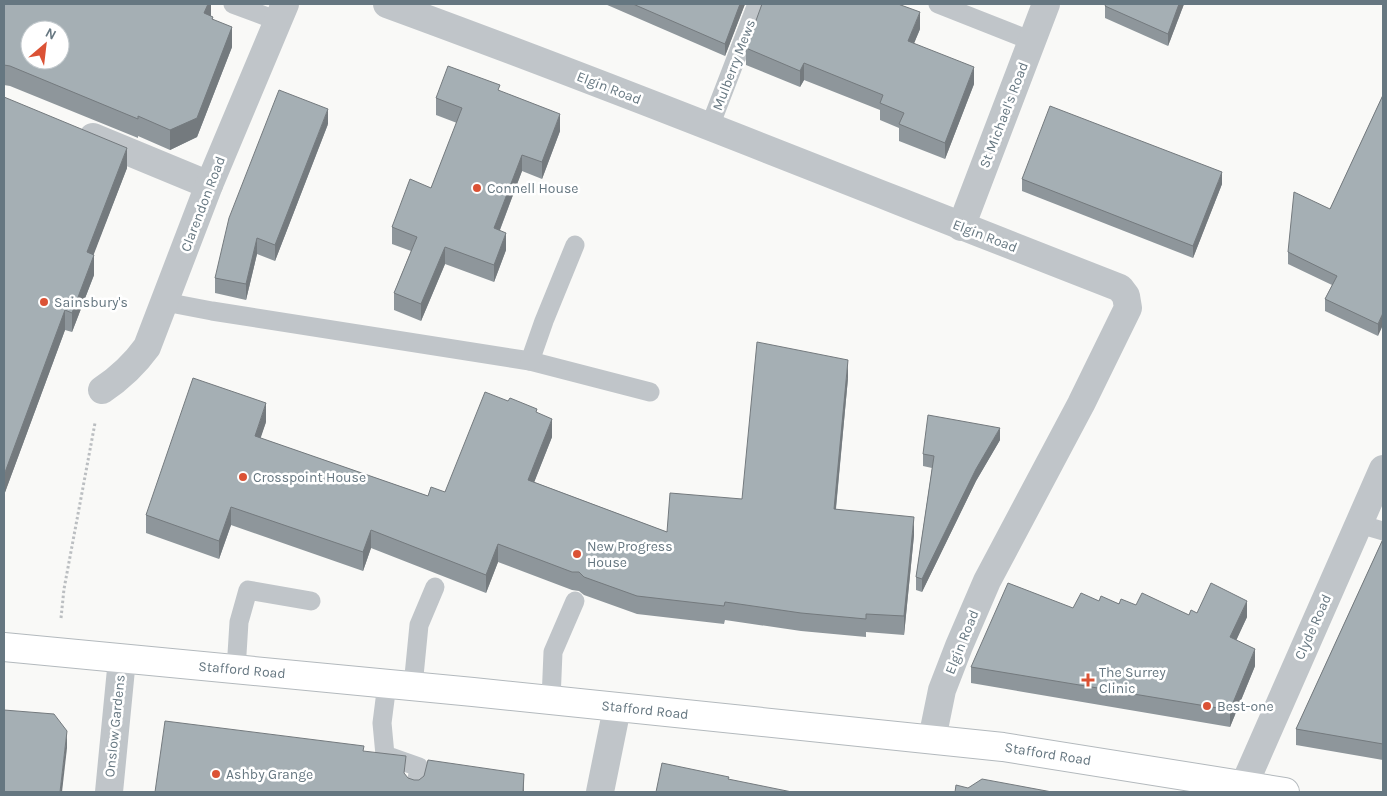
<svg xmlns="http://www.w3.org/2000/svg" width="1387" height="796" font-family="Karla,sans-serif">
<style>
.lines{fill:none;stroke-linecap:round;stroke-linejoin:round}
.secondary-casing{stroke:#b3b9bd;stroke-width:30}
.path{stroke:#bbbec1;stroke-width:3;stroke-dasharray:2.5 2.5;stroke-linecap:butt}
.service{stroke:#c0c5c9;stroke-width:19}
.pedestrian{stroke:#c0c5c9;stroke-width:28}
.minor{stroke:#c0c5c9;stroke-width:28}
.secondary{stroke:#fff;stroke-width:28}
.wall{fill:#8e969b}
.shaded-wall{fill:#747a7e}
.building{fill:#a5afb4;stroke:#747a7e;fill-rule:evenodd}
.poi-dot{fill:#db5235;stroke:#fff;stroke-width:2}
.labels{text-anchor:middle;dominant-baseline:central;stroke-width:5;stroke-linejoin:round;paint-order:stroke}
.street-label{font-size:14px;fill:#667781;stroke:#fff}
.poi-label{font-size:14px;fill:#667781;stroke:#fff;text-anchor:start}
</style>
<rect width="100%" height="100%" fill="#f9f9f7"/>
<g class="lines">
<!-- secondary casing -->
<g class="secondary-casing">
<path id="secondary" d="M 4,647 L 473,692 L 1003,747 L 1285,792"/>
</g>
<!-- path -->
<path class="path" d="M 61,618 L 64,589 L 95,423"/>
<!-- service -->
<g class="service">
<path d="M 233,4 L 278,21"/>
<path d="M 938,4 L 1032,41"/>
<path d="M 710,126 L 757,4"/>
<path d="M 165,302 L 212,311 L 530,361 L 650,392"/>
<path d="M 530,361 L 544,321 L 575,245"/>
<path d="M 1359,524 L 1383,531"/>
<path d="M 236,670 L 239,622 L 248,590 L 311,601"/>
<path d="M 387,684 L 382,723 L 385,755 L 419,767 L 415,792"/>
<path d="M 413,686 L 419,625 L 435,587"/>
<path d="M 551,700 L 553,652 L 575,601"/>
</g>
<!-- pedestrian -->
<path class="pedestrian" d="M 93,137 L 209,185"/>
<!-- minor -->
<g class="minor">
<path d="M 387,4 C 633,94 876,193 1120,288 L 1126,296 L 1128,308 L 1081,404 L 987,581 L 959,646 L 942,690 L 932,739"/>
<path d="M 961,227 L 1046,4"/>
<path d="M 102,390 C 120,378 134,365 147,347 L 209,185 L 285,4"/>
<path d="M 109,792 L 122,659"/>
<path d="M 600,792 L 617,708"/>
<path d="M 1241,792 L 1383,469"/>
</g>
<!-- secondary -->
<use href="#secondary" class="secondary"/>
</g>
<!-- wall -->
<g class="wall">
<path d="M 4,4 L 211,4 L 211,16 L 232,47 L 197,137 L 170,150 L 138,136 L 138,138 L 10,86 L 4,85 Z"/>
<path d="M 605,4 L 745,4 L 725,56 Z"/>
<path d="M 1184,4 L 1168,46 L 1105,18 L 1105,6 Z"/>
<path d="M 920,29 L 914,43 L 974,84 L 945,159 L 899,141 L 899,128 L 880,120 L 880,110 L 804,80 L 800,87 L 746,65 L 746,48 Z"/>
<path d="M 500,91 L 560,131 L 542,179 L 522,171 L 500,230 L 506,250 L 494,282 L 445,264 L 421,321 L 394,310 L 394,293 L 411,251 L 392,244 L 392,227 L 431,188 L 457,123 L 436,115 L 436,98 Z"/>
<path d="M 1383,95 L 1378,336 L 1325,311 L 1325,299 L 1332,285 L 1288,264 L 1288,252 L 1330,209 Z"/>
<path d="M 4,97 L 127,168 L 93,255 L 94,275 L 72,332 L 65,330 L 4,495 Z"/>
<path d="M 328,124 L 275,261 L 257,254 L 246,300 L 215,293 L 215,278 Z"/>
<path d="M 1022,179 L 1222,184 L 1193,258 L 1022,191 Z"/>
<path d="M 848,378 L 836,509 L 914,535 L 904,635 L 866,632 L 866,637 L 801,631 L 725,620 L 724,624 L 637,614 L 584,595 L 579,591 L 572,590 L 498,562 L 486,593 L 371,548 L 363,571 L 231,525 L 219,559 L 146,533 L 146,515 L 266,422 L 260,438 L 428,496 L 445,492 L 537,413 L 552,437 L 534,482 L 667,532 L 742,499 Z"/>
<path d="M 1000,440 L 976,481 L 922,592 L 916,590 L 916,577 L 932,468 L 923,466 L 923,454 Z"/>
<path d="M 1383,539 L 1383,760 L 1296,745 L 1296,729 Z"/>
<path d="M 1099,601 L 1136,605 L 1189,615 L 1197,613 L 1247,617 L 1236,640 L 1255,666 L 1230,727 L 971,683 L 971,667 L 1073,608 Z"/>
</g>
<!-- shaded-wall -->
<g class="shaded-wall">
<path d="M 208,4 L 211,4 L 211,16 L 204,33 L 204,13 Z"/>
<path d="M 740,4 L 745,4 L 725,56 L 725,44 Z"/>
<path d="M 1179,4 L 1184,4 L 1168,46 L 1168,34 Z"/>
<path d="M 920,12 L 920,29 L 908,58 L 908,41 Z"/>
<path d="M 232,27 L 232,47 L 197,137 L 170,150 L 170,130 Z"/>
<path d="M 804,63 L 804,80 L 800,87 L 800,71 Z"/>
<path d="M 974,67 L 974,84 L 945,159 L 945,143 Z"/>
<path d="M 328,109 L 328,124 L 275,261 L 275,245 Z"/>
<path d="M 560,114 L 560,131 L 542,179 L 542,162 Z"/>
<path d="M 127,148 L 127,168 L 87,272 L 87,252 Z"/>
<path d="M 522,155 L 522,171 L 494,245 L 494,228 Z"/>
<path d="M 1222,172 L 1222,184 L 1193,258 L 1193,246 Z"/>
<path d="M 506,233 L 506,250 L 494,282 L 494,265 Z"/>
<path d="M 257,238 L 257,254 L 246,300 L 246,284 Z"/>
<path d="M 445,247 L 445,264 L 421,321 L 421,304 Z"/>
<path d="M 94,255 L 94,275 L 72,332 L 72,313 Z"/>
<path d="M 65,310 L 65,330 L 4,495 L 4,475 Z"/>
<path d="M 1383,313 L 1383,325 L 1378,336 L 1378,324 Z"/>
<path d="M 848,360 L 848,378 L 834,527 L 834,509 Z"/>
<path d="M 266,403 L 266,422 L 255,455 L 255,436 Z"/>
<path d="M 552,419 L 552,437 L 528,498 L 528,480 Z"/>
<path d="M 1000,428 L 1000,440 L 976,481 L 922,592 L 922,579 L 976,469 Z"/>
<path d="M 231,507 L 231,525 L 219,559 L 219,541 Z"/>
<path d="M 914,517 L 914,535 L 904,635 L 904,616 Z"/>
<path d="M 371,530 L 371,548 L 363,571 L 363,552 Z"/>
<path d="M 498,544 L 498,562 L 486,593 L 486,575 Z"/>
<path d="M 1247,601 L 1247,617 L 1230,654 L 1230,637 Z"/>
<path d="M 1255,649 L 1255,666 L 1230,727 L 1230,710 Z"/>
<path d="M 67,731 L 67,748 L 62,792 L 60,792 Z"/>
<path d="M 524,774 L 524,792 L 523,792 Z"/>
</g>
<!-- building -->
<g class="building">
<path d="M 4,4 L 208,4 L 204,13 L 213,17 L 212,19 L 232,27 L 197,118 L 170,130 L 138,116 L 138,119 L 10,66 L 4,65 ZM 30,30 L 60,30 L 60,60 L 30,60 Z"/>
<path d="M 633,4 L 740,4 L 725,44 Z"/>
<path d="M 762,4 L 898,4 L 920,12 L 908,41 L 974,67 L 945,143 L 899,124 L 904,113 L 880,103 L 883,95 L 804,63 L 800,71 L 746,48 Z"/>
<path d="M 1106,4 L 1179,4 L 1168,34 L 1105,6 Z"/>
<path d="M 448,66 L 500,85 L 498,90 L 560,114 L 542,162 L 522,155 L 494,228 L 506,233 L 494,265 L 445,247 L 421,304 L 394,293 L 417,237 L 392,227 L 410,179 L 431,188 L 462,108 L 436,98 Z"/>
<path d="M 279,90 L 328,109 L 275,245 L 257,238 L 246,284 L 215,278 L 229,218 Z"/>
<path d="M 1383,95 L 1383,313 L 1378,324 L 1325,299 L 1337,276 L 1288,252 L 1294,192 L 1330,209 Z"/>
<path d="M 4,97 L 127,148 L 87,252 L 94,255 L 72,313 L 65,310 L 4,475 Z"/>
<path d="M 1050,106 L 1222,172 L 1193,246 L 1022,179 Z"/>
<path d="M 757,342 L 848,360 L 834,509 L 914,517 L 904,616 L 866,614 L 866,619 L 801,613 L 725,602 L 724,606 L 637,596 L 584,577 L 579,572 L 572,572 L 498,544 L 486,575 L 371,530 L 363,552 L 231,507 L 219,541 L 146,515 L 193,378 L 266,403 L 255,436 L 428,496 L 431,487 L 445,492 L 485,392 L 508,401 L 510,398 L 537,409 L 536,412 L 552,419 L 528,480 L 667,532 L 670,493 L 742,499 Z"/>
<path d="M 928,415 L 1000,428 L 976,469 L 922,579 L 916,577 L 934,456 L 923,454 Z"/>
<path d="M 1383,539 L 1383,744 L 1296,729 Z"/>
<path d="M 1008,583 L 1073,608 L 1081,593 L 1099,601 L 1101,596 L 1119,604 L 1121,599 L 1136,605 L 1142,593 L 1189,615 L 1191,610 L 1197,613 L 1211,583 L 1247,601 L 1230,637 L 1255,649 L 1230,710 L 971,667 Z"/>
<path d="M 4,710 L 54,714 L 67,731 L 60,792 L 4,792 Z"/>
<path d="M 165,721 L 364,746 L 363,751 L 406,756 L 404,773 L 408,778 L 414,780 L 419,780 L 424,776 L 428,760 L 524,774 L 523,792 L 155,792 Z"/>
<path d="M 662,763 L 729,777 L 728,779 L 792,792 L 656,792 Z"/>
<path d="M 982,779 L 1052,792 L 955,792 L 956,785 L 968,788 Z"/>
</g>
<!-- markers -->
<g class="poi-dot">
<circle cx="477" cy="188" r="5"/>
<circle cx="44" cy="302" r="5"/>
<circle cx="243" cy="477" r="5"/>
<circle cx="577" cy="554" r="5"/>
<path d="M1085.5 672.5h5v5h5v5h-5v5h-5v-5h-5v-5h5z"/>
<circle cx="1207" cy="706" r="5"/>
<circle cx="216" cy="774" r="5"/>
</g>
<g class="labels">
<!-- street labels -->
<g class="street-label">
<text transform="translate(734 65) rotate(-69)">Mulberry Mews</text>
<text transform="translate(609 88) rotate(21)">Elgin Road</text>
<text transform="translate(1004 115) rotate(-69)">St Michael's Road</text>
<text transform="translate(203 204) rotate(-69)">Clarendon Road</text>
<text transform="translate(985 236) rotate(21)">Elgin Road</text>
<text transform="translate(1313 627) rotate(-66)">Clyde Road</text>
<text transform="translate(962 642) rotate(-68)">Elgin Road</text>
<text transform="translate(242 670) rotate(5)">Stafford Road</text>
<text transform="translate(645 710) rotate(6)">Stafford Road</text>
<text transform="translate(115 726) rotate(-84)">Onslow Gardens</text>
<text transform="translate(1048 754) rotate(9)">Stafford Road</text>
</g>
<!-- poi labels -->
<g class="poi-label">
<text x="487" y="188">Connell House</text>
<text x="54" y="302">Sainsbury's</text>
<text x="253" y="477">Crosspoint House</text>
<text x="587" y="546">New Progress<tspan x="587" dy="16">House</tspan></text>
<text x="1099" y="672">The Surrey<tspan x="1099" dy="16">Clinic</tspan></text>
<text x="1217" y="706">Best-one</text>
<text x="226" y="774">Ashby Grange</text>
</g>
</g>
<!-- border -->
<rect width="1387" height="796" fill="none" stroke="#667781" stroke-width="10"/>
<!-- north arrow -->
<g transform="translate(45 45) rotate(28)"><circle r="24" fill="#ffffff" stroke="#c2c9cd"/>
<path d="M0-4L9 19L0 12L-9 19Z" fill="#db5235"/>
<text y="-8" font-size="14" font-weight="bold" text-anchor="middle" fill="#667781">N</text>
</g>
</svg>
